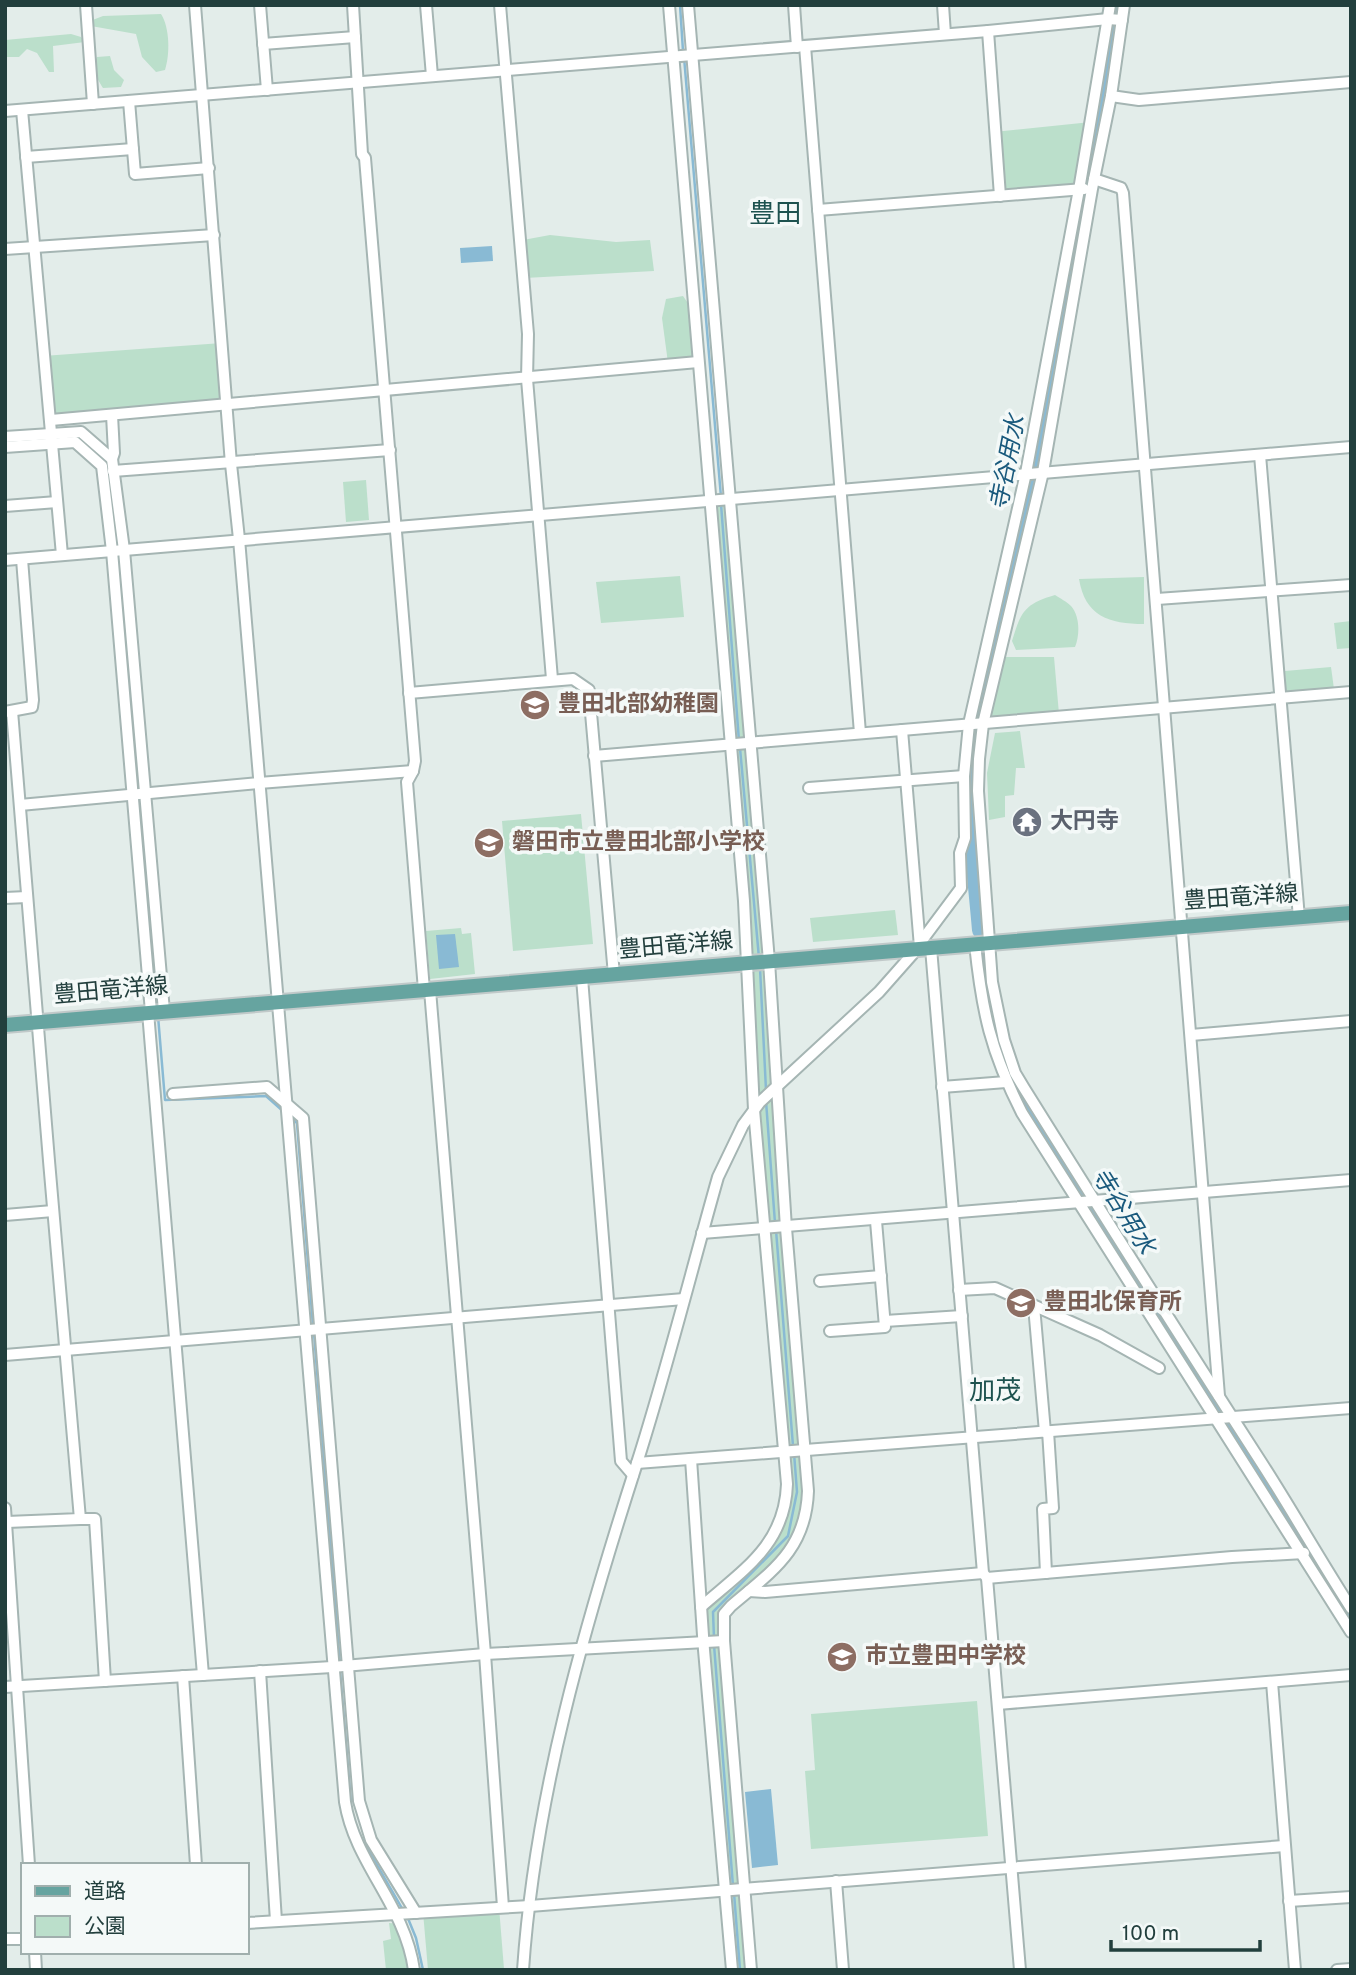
<svg xmlns="http://www.w3.org/2000/svg" width="1356" height="1975" font-family="Overpass,'Noto Sans JP',sans-serif">
<style>
.green{fill:#bbdfcb}
.water{fill:#89bad4}
.lines{fill:none;stroke-linecap:round;stroke-linejoin:round}
.stream{stroke:#89bad4;stroke-width:2.5}
.river{stroke:#89bad4;stroke-width:18}
.minor-casing{stroke:#a5b5b3;stroke-width:14}
.major-casing{stroke:#c1c9c9;stroke-width:18}
.minor{stroke:#fff;stroke-width:10}
.major{stroke:#66a4a0;stroke-width:14}
.labels{text-anchor:middle;dominant-baseline:central;stroke-width:7;stroke-linejoin:round;paint-order:stroke}
.education-label{font-size:23px;font-weight:bold;fill:#785e54;stroke:#f4f9f8;text-anchor:start}
.worship-label{font-size:23px;font-weight:bold;fill:#5b616d;stroke:#f4f9f8;text-anchor:start}
.street-label{font-size:23px;fill:#223f3d;stroke:#f4f9f8}
.water-label{font-size:24px;font-style:italic;fill:#1a5a7d;stroke:#f4f9f8}
.quarter-label{font-size:26px;fill:#1d524f;stroke:#f4f9f8}
</style>
<rect width="100%" height="100%" fill="#e3edea"/>
<!-- green -->
<g class="green">
<path d="M 1109,5 L 1124,5 L 1043,472 L 983,724 L 984,873 L 1004,1039 L 1029,1096 L 1351,1608 L 1351,1632 L 1013,1095 L 990,1036 L 975,944 L 968,838 L 970,739 L 1080,185 L 1000,196 L 994,132 L 1091,122 Z"/>
<path d="M 161,14 C 170,28 170,55 165,70 L 156,72 L 142,57 L 136,34 L 91,26 L 90,21 L 103,16 Z"/>
<path d="M 71,34 L 81,37 L 85,42 L 53,46 L 54,72 L 49,72 L 37,53 L 27,49 L 19,57 L 5,57 L 5,40 Z"/>
<path d="M 110,56 L 114,70 L 124,80 L 121,87 L 103,88 C 97,78 91,69 97,57 Z"/>
<path d="M 550,235 L 616,242 L 650,240 L 654,271 L 525,278 L 523,240 Z"/>
<path d="M 683,296 L 694,312 L 697,356 L 689,363 L 668,363 L 662,318 L 666,299 Z"/>
<path d="M 222,343 L 226,401 L 51,420 L 43,356 Z"/>
<path d="M 366,480 L 369,520 L 346,522 L 343,482 Z"/>
<path d="M 730,498 L 807,1513 L 786,1555 L 724,1614 L 751,1970 L 734,1970 L 701,1607 L 764,1548 L 787,1484 L 711,501 Z"/>
<path d="M 680,576 L 684,617 L 601,623 L 596,582 Z"/>
<path d="M 1144,577 L 1144,624 C 1109,624 1085,616 1079,579 Z"/>
<path d="M 1055,595 C 1060,598 1067,602 1071,606 C 1080,616 1080,635 1075,647 L 1016,650 L 1012,641 C 1021,612 1024,604 1055,595 Z"/>
<path d="M 1351,621 L 1351,648 L 1337,649 L 1334,623 Z"/>
<path d="M 1003,657 L 1054,657 L 1059,714 L 988,720 Z"/>
<path d="M 1331,667 L 1334,689 L 1286,691 L 1285,671 Z"/>
<path d="M 1020,731 L 1025,768 L 1016,768 L 1014,795 L 1005,796 L 1005,817 L 989,820 L 987,773 L 995,733 Z"/>
<path d="M 581,814 L 593,944 L 513,951 L 502,821 Z"/>
<path d="M 895,910 L 898,935 L 813,942 L 810,918 Z"/>
<path d="M 461,928 L 462,934 L 471,933 L 475,974 L 430,979 L 426,931 Z"/>
<path d="M 977,1701 L 988,1836 L 811,1849 L 805,1771 L 815,1770 L 811,1714 Z"/>
<path d="M 499,1907 L 504,1969 L 428,1970 L 423,1912 Z"/>
<path d="M 389,1923 L 401,1924 L 413,1970 L 386,1970 L 383,1941 L 391,1939 Z"/>
</g>
<!-- water -->
<g class="water">
<path d="M 492,246 L 493,261 L 461,263 L 460,248 Z"/>
<path d="M 455,934 L 459,967 L 439,969 L 436,935 Z"/>
<path d="M 771,1789 L 778,1865 L 752,1868 L 745,1792 Z"/>
</g>
<g class="lines">
<!-- stream -->
<g class="stream">
<path d="M 680,5 L 683,51"/>
<path d="M 684,57 L 721,497"/>
<path d="M 105,459 L 108,473"/>
<path d="M 721,504 L 739,741"/>
<path d="M 112,507 L 118,545"/>
<path d="M 132,705 L 139,789"/>
<path d="M 740,748 L 759,958"/>
<path d="M 140,796 L 157,1006"/>
<path d="M 760,968 L 766,1090"/>
<path d="M 158,1016 L 165,1100 L 266,1096 L 284,1112"/>
<path d="M 766,1101 L 775,1223"/>
<path d="M 292,1119 L 297,1123 L 313,1326"/>
<path d="M 776,1230 L 793,1446"/>
<path d="M 314,1333 L 340,1665"/>
<path d="M 714,1638 L 713,1612 L 788,1536 L 797,1492 L 794,1453"/>
<path d="M 714,1645 L 733,1886"/>
<path d="M 340,1671 L 351,1804"/>
<path d="M 361,1837 L 403,1910"/>
<path d="M 734,1893 L 740,1970"/>
<path d="M 407,1916 L 416,1938 L 423,1970"/>
</g>
<!-- river -->
<g class="river">
<path d="M 981,930 C 976,870 967,808 971,747 L 1030,484 L 1087,185 L 1115,5"/>
<path d="M 982,954 C 987,1006 999,1057 1025,1103 L 1351,1622"/>
</g>
<!-- minor casing -->
<g class="minor-casing">
<g id="minor">
<path d="M 86,5 L 93,104"/>
<path d="M 195,5 L 231,464 L 239,539 L 345,1802 C 355,1864 405,1905 414,1970"/>
<path d="M 260,5 L 267,90"/>
<path d="M 353,5 L 362,154 L 365,158 L 415,761 L 413,771 L 407,782 L 424,990"/>
<path d="M 426,5 L 432,76"/>
<path d="M 500,5 L 528,334 L 527,379 L 552,679"/>
<path d="M 669,5 L 744,901 L 754,1110 L 787,1484 C 785,1545 743,1570 701,1607"/>
<path d="M 688,5 L 769,961 L 786,1228 L 808,1491 C 806,1550 772,1571 731,1606 L 724,1614 L 724,1641 L 751,1970"/>
<path d="M 794,5 L 797,47"/>
<path d="M 943,5 L 945,34"/>
<path d="M 1124,5 L 1111,96 L 1092,189 L 1043,472 L 983,724 L 979,759 L 978,791 L 992,982 L 1004,1040 L 1015,1073 L 1024,1088 C 1102,1213 1181,1338 1261,1462 C 1292,1510 1320,1560 1351,1608"/>
<path d="M 988,31 L 1000,196"/>
<path d="M 263,44 L 355,37"/>
<path d="M 805,46 L 860,733"/>
<path d="M 1111,96 L 1139,100 L 1351,82"/>
<path d="M 129,101 L 135,174 L 209,168"/>
<path d="M 22,110 L 62,555"/>
<path d="M 5,111 L 988,31 L 1108,19 L 1122,20"/>
<path d="M 26,157 L 133,149"/>
<path d="M 1094,179 L 1121,188 L 1123,193 L 1219,1396"/>
<path d="M 818,210 L 1084,189"/>
<path d="M 5,249 L 214,235"/>
<path d="M 112,415 L 114,453 L 112,459"/>
<path d="M 51,420 L 698,362"/>
<path d="M 5,437 L 81,432 L 112,459 L 124,550 L 164,1011"/>
<path d="M 5,447 L 75,442 L 102,466 L 112,551 L 151,1012"/>
<path d="M 1260,455 L 1299,918"/>
<path d="M 113,471 L 390,450"/>
<path d="M 5,506 L 57,502"/>
<path d="M 5,560 L 1351,447"/>
<path d="M 1157,599 L 1351,585"/>
<path d="M 409,693 L 573,679 L 589,690 L 614,975"/>
<path d="M 5,712 L 32,707 L 33,700 L 22,559"/>
<path d="M 902,730 L 920,947"/>
<path d="M 594,756 L 1351,692"/>
<path d="M 809,788 L 964,776"/>
<path d="M 20,805 L 259,783 L 413,771"/>
<path d="M 5,898 L 27,897"/>
<path d="M 920,943 L 961,888 L 960,853 L 965,838 L 964,776 L 969,724 L 1026,473 L 1080,184 L 1110,5"/>
<path d="M 975,944 C 982,1012 991,1052 1022,1113 L 1351,1632"/>
<path d="M 931,948 L 983,1573 L 987,1578 L 1020,1970"/>
<path d="M 582,978 L 621,1461 L 633,1475"/>
<path d="M 430,990 L 485,1654 L 503,1907"/>
<path d="M 148,1012 L 203,1675"/>
<path d="M 1191,1035 L 1351,1021"/>
<path d="M 942,1087 L 1006,1082"/>
<path d="M 173,1094 L 267,1087 L 303,1118 L 359,1801 L 371,1840 L 416,1913"/>
<path d="M 5,1215 L 53,1211"/>
<path d="M 702,1233 L 1351,1180"/>
<path d="M 820,1281 L 881,1276"/>
<path d="M 959,1290 L 995,1288 L 1100,1335 L 1159,1368"/>
<path d="M 1034,1306 L 1045,1432"/>
<path d="M 885,1321 L 962,1316"/>
<path d="M 830,1331 L 885,1327 L 876,1221"/>
<path d="M 5,1355 L 684,1299"/>
<path d="M 691,1459 L 704,1650 L 732,1970"/>
<path d="M 637,1463 L 1351,1408"/>
<path d="M 5,1508 L 29,1865"/>
<path d="M 80,1519 L 95,1519 L 105,1681"/>
<path d="M 7,1522 L 80,1519 C 55,1250 35,980 12,711"/>
<path d="M 1046,1573 L 1043,1509 L 1053,1508 L 1048,1431"/>
<path d="M 987,1578 L 1232,1557 L 1304,1553"/>
<path d="M 749,1591 L 765,1592 L 983,1573"/>
<path d="M 260,1671 L 276,1921"/>
<path d="M 183,1676 L 196,1865"/>
<path d="M 1272,1682 L 1295,1970"/>
<path d="M 5,1687 L 332,1667 L 485,1654 L 724,1641"/>
<path d="M 998,1704 L 1351,1675"/>
<path d="M 836,1881 L 843,1970"/>
<path d="M 1289,1901 L 1351,1897"/>
<path d="M 247,1923 L 530,1906 L 1284,1846"/>
<path d="M 5,1939 L 23,1939"/>
<path d="M 35,1952 L 36,1970"/>
<path d="M 523,1970 C 535,1796 584,1628 637,1463 C 667,1369 691,1272 718,1177 L 743,1125 L 760,1102 L 879,992 L 917,949"/>
<path d="M 1337,1970 L 1351,1969"/>
</g>
</g>
<!-- major casing -->
<g class="major-casing">
<path id="major" d="M 5,1025 L 1351,913"/>
</g>
<!-- minor -->
<use href="#minor" class="minor"/>
<!-- major -->
<use href="#major" class="major"/>
</g>
<!-- icons -->
<defs>
<g id="school-disc" transform="scale(1.575)"><circle r="9.5" fill="#8d6e63" stroke="#f4f9f8"/><path d="M0-5L7-2L0 1L-7-2ZM-4 1L0 2.5L4 1V4Q0 6-4 4Z" fill="#fff"/></g>
<g id="temple-disc" transform="scale(1.575)"><circle r="9.5" fill="#6b7280" stroke="#f4f9f8"/><path d="M0-6L5-2H3V0L6.5 2.5H4V6H1.5V3h-3V6H-4V2.5H-6.5L-3 0V-2H-5Z" fill="#fff"/></g>
</defs>
<g fill-rule="evenodd">
<use href="#school-disc" x="535" y="705"/>
<use href="#temple-disc" x="1027" y="822"/>
<use href="#school-disc" x="489" y="843"/>
<use href="#school-disc" x="1021" y="1303"/>
<use href="#school-disc" x="842" y="1657"/>
</g>
<g class="labels">
<!-- education labels -->
<g class="education-label">
<text x="558" y="705">豊田北部幼稚園</text>
<text x="512" y="843">磐田市立豊田北部小学校</text>
<text x="1044" y="1303">豊田北保育所</text>
<text x="865" y="1657">市立豊田中学校</text>
</g>
<!-- worship labels -->
<g class="worship-label">
<text x="1050" y="822">大円寺</text>
</g>
<!-- street labels -->
<g class="street-label">
<text transform="translate(1241 899) rotate(-4)">豊田竜洋線</text>
<text transform="translate(676 947) rotate(-5)">豊田竜洋線</text>
<text transform="translate(111 992) rotate(-5)">豊田竜洋線</text>
</g>
<!-- water labels -->
<g class="water-label">
<text transform="translate(1009 463) rotate(-79)">寺谷用水</text>
<text transform="translate(1122 1212) rotate(58)">寺谷用水</text>
</g>
<!-- quarter labels -->
<g class="quarter-label">
<text x="775" y="215">豊田</text>
<text x="995" y="1392">加茂</text>
</g>
</g>
<!-- border -->
<rect width="1356" height="1975" fill="none" stroke="#223f3d" stroke-width="14"/>
<!-- legend -->
<rect x="21" y="1863" width="228" height="91" fill="#f4f9f8" stroke="#a0afad" stroke-width="2"/>
<rect x="35" y="1886" width="35" height="10" fill="#66a4a0" stroke="#a0afad" stroke-width="2"/>
<text x="84" y="1898" font-size="21" fill="#223f3d">道路</text>
<rect x="35" y="1916" width="35" height="21" fill="#bbdfcb" stroke="#a0afad" stroke-width="2"/>
<text x="84" y="1933" font-size="21" fill="#223f3d">公園</text>
<!-- scale -->
<path d="M1111 1940v10h149v-10" fill="none" stroke="#223f3d" stroke-width="3.5"/>
<text x="1122" y="1940" font-size="21" fill="#223f3d" stroke="#f4f9f8" stroke-width="5" paint-order="stroke">100 m</text>
</svg>
